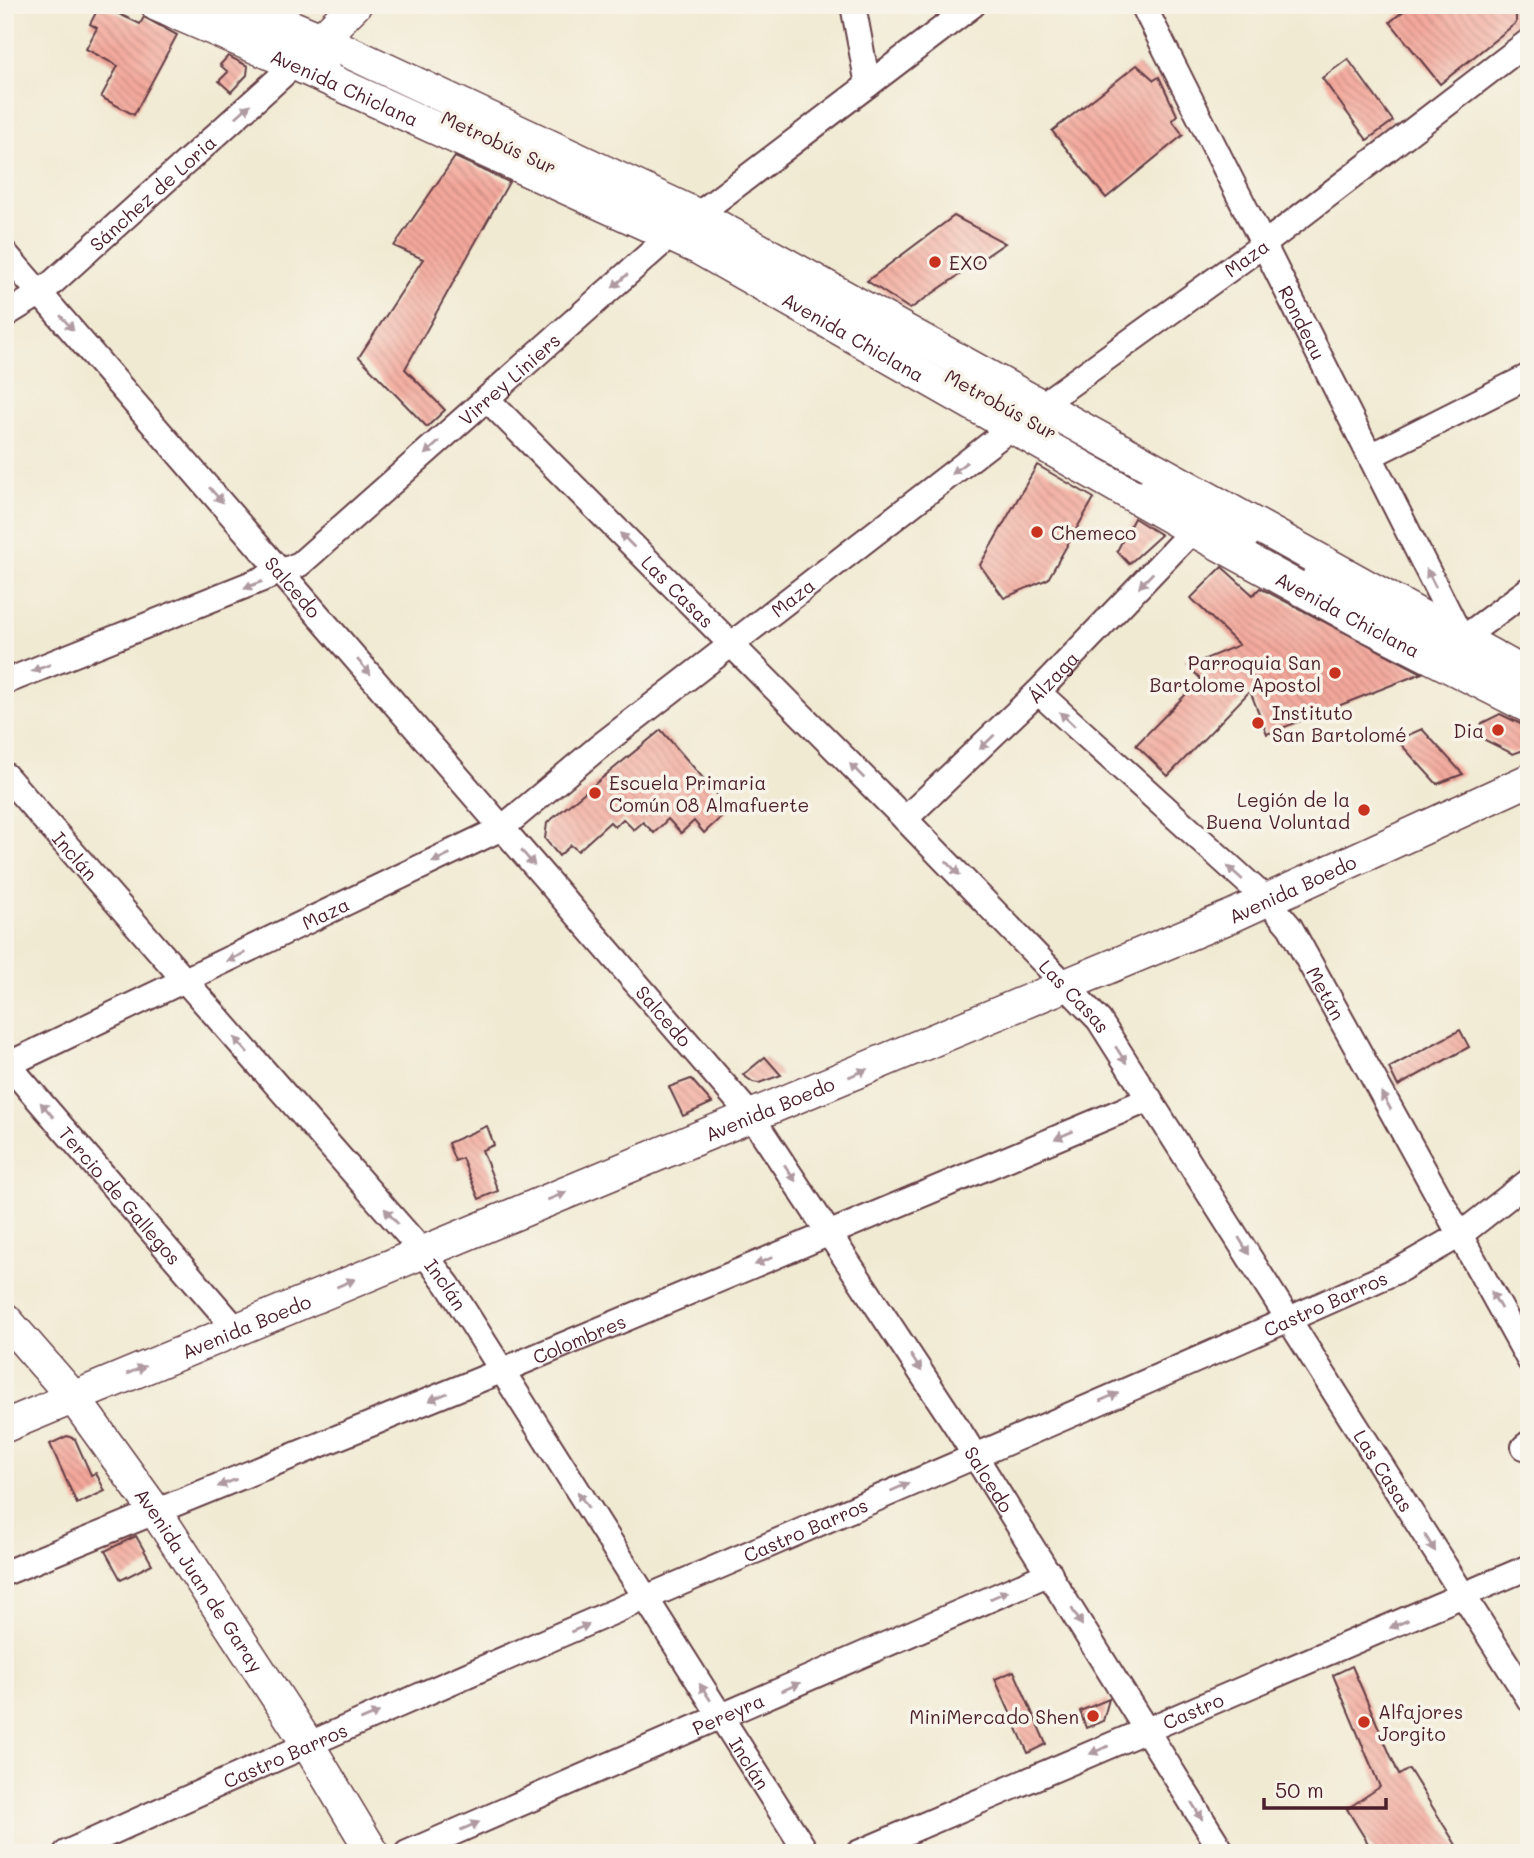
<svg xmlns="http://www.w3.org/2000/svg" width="1534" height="1858" font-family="Mali,sans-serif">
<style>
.building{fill:url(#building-back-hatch)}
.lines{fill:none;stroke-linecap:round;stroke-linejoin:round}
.minor-casing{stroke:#633d44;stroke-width:28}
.major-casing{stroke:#633d44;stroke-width:35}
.minor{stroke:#fff;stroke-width:24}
.major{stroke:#fff;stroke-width:32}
.oneway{fill:#ae9aa0}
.poi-dot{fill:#c8321e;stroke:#f7f3e8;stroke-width:2.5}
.labels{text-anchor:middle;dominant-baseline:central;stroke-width:7;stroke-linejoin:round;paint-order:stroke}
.street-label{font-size:19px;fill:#4a1f2b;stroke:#f7f3e8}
.poi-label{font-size:19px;fill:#4a1f2b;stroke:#f7f3e8;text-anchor:start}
</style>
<defs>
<pattern id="building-back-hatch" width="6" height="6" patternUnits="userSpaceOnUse" patternTransform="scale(1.75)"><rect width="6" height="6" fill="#f4a89b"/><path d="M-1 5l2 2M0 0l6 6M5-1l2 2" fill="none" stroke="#c8887f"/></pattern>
</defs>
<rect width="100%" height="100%" fill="#f7f3e8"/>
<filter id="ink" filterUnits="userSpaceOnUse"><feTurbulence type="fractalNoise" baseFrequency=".0143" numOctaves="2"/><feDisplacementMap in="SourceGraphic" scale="14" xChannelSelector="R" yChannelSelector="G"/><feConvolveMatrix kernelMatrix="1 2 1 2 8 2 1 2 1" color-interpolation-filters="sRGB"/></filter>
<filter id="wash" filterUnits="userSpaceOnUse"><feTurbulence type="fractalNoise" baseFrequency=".00686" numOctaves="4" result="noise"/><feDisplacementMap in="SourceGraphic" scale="28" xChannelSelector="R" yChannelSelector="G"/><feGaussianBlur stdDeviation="1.57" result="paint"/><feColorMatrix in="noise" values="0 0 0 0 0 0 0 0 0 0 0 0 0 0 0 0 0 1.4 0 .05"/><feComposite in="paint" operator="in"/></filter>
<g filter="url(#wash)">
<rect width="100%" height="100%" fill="#f1ead3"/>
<g id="blocks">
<!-- building -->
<g class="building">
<path d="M 100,5 L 140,24 L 144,17 L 177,35 L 134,115 L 101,97 L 118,66 L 86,49 L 97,28 L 90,24 Z"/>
<path d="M 1411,5 L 1508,5 L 1516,16 L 1516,23 L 1440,84 L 1390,22 Z"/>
<path d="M 228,56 L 248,66 L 247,75 L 231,92 L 219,81 L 228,72 L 220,65 Z"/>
<path d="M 1348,59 L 1393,121 L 1367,140 L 1322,78 Z"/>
<path d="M 1137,65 L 1154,80 L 1159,77 L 1177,115 L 1172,120 L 1183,135 L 1106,198 L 1052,131 Z"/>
<path d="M 455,157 L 509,182 L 405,369 L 445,410 L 427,427 L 359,357 L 423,259 L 394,246 Z"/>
<path d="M 954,216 L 1005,243 L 910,309 L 867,281 Z"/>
<path d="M 1037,465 L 1094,498 L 1048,579 L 1004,598 L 980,565 Z"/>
<path d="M 1134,518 L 1161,535 L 1129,564 L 1117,551 Z"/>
<path d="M 1222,567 L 1253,595 L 1260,588 L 1422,673 L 1267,734 L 1250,691 L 1168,776 L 1136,745 L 1201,679 L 1188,666 L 1239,645 L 1191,598 Z"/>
<path d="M 1500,714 L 1529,728 L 1529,748 L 1513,754 L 1477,736 L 1482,723 Z"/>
<path d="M 1422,729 L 1463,774 L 1437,784 L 1397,740 Z"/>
<path d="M 661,730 L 730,809 L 704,833 L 694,821 L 681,833 L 668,819 L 654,833 L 643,822 L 634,830 L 623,819 L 615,827 L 610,822 L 578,851 L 571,845 L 559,856 L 545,839 L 547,823 Z"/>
<path d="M 1460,1030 L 1469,1047 L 1398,1086 L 1389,1068 Z"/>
<path d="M 765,1057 L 781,1075 L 759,1083 L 753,1082 L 743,1075 Z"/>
<path d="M 691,1079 L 712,1103 L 683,1116 L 669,1087 Z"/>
<path d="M 487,1126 L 494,1145 L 482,1150 L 498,1191 L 479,1199 L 462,1158 L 455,1161 L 448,1143 Z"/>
<path d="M 67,1436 L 75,1439 L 91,1475 L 96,1473 L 105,1491 L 77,1504 L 50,1444 Z"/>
<path d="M 136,1536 L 152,1564 L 121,1580 L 105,1551 Z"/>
<path d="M 1352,1666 L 1399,1775 L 1409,1769 L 1461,1853 L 1374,1853 L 1347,1809 L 1380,1787 L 1333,1675 Z"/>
<path d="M 1014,1671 L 1046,1744 L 1028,1753 L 995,1679 Z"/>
<path d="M 1109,1699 L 1103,1721 L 1086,1728 L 1080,1711 Z"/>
</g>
</g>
</g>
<g filter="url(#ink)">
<use href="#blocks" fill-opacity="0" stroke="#633d44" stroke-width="2"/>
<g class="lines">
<!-- minor casing -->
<g class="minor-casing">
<g id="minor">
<path d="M 200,5 L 327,62"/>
<path d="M 853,5 L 868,85"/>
<path id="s1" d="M 1143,5 L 1462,639 L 1529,589"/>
<path id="s2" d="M 5,253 L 752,1117 L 957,1427 L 1223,1853"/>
<path id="s3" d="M 5,315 L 41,293 L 306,54"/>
<path id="s4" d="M 487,399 L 905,819 L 1099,1020 L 1529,1699"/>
<path d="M 1370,456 L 1529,376"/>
<path d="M 1151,488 L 1247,537"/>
<path d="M 1315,575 L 1445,648"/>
<path id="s5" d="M 5,682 L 300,564 L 671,235 L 973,5"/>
<path id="s6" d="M 1038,692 L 1268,901 L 1290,927 L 1529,1360"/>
<path id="s7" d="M 5,775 L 422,1251 L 448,1285 L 807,1853"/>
<path id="s8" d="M 905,819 L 1038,692 L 1193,530"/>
<path id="s9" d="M 5,1061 L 236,1329"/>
<path id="s10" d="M 5,1066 L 502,828 L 600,746 L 1025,417 L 1263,245 L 1529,41"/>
<path d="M 1524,1447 L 1529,1443"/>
<path id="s11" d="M 5,1573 L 501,1371 L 1150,1099"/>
<path id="s12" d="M 66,1853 C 507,1652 957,1469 1399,1270 L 1460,1235 L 1529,1181"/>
<path id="s13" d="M 407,1853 L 1050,1573"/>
<path id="s14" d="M 858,1853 L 1529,1567"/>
</g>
</g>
<!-- major casing -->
<g class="major-casing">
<g id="major">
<path id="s15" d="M 157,5 L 295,64 L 700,249 L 1193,530 L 1363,623 L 1529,707"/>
<path d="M 240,5 L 321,39 L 697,215 L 1529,676"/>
<path d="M 321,39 L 355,5"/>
<path id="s16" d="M 5,1319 L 73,1397 L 156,1512 L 307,1743 L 373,1853"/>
<path id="s17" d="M 5,1426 L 1232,916 L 1529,780"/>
</g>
</g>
<!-- minor -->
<use href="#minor" class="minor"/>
<!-- major -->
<use href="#major" class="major"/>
</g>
<!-- one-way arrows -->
<defs><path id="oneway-solid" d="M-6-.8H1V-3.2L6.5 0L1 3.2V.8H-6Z" transform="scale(1.75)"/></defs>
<g class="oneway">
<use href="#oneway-solid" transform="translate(243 111) rotate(-42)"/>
<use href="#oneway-solid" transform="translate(620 281) rotate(138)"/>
<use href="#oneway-solid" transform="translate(67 323) rotate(49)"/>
<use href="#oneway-solid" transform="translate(432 448) rotate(138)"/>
<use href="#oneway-solid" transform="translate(959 468) rotate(142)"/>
<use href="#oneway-solid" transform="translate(216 495) rotate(49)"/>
<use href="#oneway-solid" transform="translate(627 540) rotate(-135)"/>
<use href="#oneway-solid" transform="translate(1431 578) rotate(-117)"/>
<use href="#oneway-solid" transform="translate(1146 580) rotate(134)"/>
<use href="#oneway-solid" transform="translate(253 585) rotate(159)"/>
<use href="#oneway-solid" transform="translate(364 667) rotate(49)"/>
<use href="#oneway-solid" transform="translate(41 668) rotate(159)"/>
<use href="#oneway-solid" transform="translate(1067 719) rotate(-137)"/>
<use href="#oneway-solid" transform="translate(987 742) rotate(136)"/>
<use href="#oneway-solid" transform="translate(857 771) rotate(-135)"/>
<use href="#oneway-solid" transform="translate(441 858) rotate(154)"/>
<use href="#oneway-solid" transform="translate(528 858) rotate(49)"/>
<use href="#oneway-solid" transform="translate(953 868) rotate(46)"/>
<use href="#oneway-solid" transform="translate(1235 873) rotate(-138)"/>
<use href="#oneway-solid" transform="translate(236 957) rotate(154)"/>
<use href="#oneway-solid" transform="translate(241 1045) rotate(-131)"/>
<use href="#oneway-solid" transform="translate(1121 1055) rotate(57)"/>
<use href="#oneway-solid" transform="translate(858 1073) rotate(-23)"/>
<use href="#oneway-solid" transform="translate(1386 1101) rotate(-119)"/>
<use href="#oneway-solid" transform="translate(47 1110) rotate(-131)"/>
<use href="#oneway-solid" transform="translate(1064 1135) rotate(157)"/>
<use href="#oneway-solid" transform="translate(790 1173) rotate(56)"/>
<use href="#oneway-solid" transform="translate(557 1196) rotate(-22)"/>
<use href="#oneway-solid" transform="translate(391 1216) rotate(-131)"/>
<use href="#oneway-solid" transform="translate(1244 1246) rotate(58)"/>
<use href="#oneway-solid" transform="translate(764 1261) rotate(157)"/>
<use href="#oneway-solid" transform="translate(346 1283) rotate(-23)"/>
<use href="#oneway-solid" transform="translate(1496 1300) rotate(-119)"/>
<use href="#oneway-solid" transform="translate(916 1363) rotate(57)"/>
<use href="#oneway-solid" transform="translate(136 1370) rotate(-23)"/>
<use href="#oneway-solid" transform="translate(438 1397) rotate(158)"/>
<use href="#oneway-solid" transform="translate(1109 1397) rotate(-23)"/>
<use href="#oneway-solid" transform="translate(227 1483) rotate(158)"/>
<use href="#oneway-solid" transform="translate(900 1487) rotate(-24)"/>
<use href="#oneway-solid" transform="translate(583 1500) rotate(-123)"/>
<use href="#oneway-solid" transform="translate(1430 1543) rotate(58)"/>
<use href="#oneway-solid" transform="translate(999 1595) rotate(-24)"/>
<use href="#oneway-solid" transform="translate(1077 1617) rotate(58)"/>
<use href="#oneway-solid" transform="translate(1399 1624) rotate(157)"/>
<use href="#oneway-solid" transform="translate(580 1628) rotate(-23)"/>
<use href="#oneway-solid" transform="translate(791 1687) rotate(-24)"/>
<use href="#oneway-solid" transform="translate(705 1692) rotate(-123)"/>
<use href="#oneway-solid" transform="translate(370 1716) rotate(-23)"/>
<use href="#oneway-solid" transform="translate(1099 1750) rotate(157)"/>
<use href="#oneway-solid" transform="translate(1197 1811) rotate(58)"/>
<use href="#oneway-solid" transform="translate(470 1826) rotate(-23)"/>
</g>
</g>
<!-- markers -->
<g class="poi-dot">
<circle cx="935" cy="262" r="7"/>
<circle cx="1037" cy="532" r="7"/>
<circle cx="1335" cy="673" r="7"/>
<circle cx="1258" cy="723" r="7"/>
<circle cx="1498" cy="730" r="7"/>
<circle cx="595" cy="793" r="7"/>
<circle cx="1364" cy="810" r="7"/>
<circle cx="1093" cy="1716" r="7"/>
<circle cx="1364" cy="1722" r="7"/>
</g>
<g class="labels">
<!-- street labels -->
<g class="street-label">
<text stroke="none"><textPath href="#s15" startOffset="205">Avenida Chiclana</textPath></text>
<text transform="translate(499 142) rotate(25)">Metrobús Sur</text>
<text stroke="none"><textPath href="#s3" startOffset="192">Sánchez de Loria</textPath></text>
<text stroke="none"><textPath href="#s10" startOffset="1489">Maza</textPath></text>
<text stroke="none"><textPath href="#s1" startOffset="355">Rondeau</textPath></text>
<text stroke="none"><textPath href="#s15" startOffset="772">Avenida Chiclana</textPath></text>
<text stroke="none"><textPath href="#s5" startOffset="597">Virrey Liniers</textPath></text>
<text transform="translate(1001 404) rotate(29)">Metrobús Sur</text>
<text stroke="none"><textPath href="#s2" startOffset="441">Salcedo</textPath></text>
<text stroke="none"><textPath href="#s4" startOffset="271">Las Casas</textPath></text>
<text stroke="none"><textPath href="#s10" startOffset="922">Maza</textPath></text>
<text stroke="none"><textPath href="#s15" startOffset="1339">Avenida Chiclana</textPath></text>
<text stroke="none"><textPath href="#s8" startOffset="205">Álzaga</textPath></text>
<text stroke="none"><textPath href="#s7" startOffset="107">Inclán</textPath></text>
<text stroke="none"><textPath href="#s17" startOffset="1395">Avenida Boedo</textPath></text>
<text stroke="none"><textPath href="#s10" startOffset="355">Maza</textPath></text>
<text stroke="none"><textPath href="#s6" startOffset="420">Metán</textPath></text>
<text stroke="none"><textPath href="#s4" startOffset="838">Las Casas</textPath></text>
<text stroke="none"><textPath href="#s2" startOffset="1008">Salcedo</textPath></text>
<text stroke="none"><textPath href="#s17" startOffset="828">Avenida Boedo</textPath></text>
<text stroke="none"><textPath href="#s9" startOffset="177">Tercio de Gallegos</textPath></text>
<text stroke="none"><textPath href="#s7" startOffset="674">Inclán</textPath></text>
<text stroke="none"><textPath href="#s12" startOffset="1374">Castro Barros</textPath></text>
<text stroke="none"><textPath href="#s17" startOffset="261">Avenida Boedo</textPath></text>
<text stroke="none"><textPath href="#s11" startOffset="620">Colombres</textPath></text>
<text stroke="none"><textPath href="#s4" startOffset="1405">Las Casas</textPath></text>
<text stroke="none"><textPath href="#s2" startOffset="1575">Salcedo</textPath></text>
<text stroke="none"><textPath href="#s12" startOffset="807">Castro Barros</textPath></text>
<text stroke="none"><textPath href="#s16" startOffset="326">Avenida Juan de Garay</textPath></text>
<text stroke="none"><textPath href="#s14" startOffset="364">Castro</textPath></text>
<text stroke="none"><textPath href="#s13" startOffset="350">Pereyra</textPath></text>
<text stroke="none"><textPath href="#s12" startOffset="240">Castro Barros</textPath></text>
<text stroke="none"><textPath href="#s7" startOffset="1241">Inclán</textPath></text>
</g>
<!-- poi labels -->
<g class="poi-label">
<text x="949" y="262">EXO</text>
<text x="1051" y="532">Chemeco</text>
<text x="1321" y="662" text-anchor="end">Parroquia San<tspan x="1321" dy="22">Bartolome Apostol</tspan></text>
<text x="1272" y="712">Instituto<tspan x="1272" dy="22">San Bartolomé</tspan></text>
<text x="1484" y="730" text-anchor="end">Dia</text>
<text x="609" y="782">Escuela Primaria<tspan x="609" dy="22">Común 08 Almafuerte</tspan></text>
<text x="1350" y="799" text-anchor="end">Legión de la<tspan x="1350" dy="22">Buena Voluntad</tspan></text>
<text x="1378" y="1711">Alfajores<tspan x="1378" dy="22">Jorgito</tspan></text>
<text x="1079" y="1716" text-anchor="end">MiniMercado Shen</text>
</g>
</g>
<!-- margin -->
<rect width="1534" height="1858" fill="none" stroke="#f7f3e8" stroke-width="28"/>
<!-- scale -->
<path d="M1264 1798v10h122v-10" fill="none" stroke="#4a1f2b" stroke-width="3.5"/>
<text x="1275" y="1798" font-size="21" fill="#4a1f2b" stroke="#f7f3e8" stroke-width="5" paint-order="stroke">50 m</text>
</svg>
